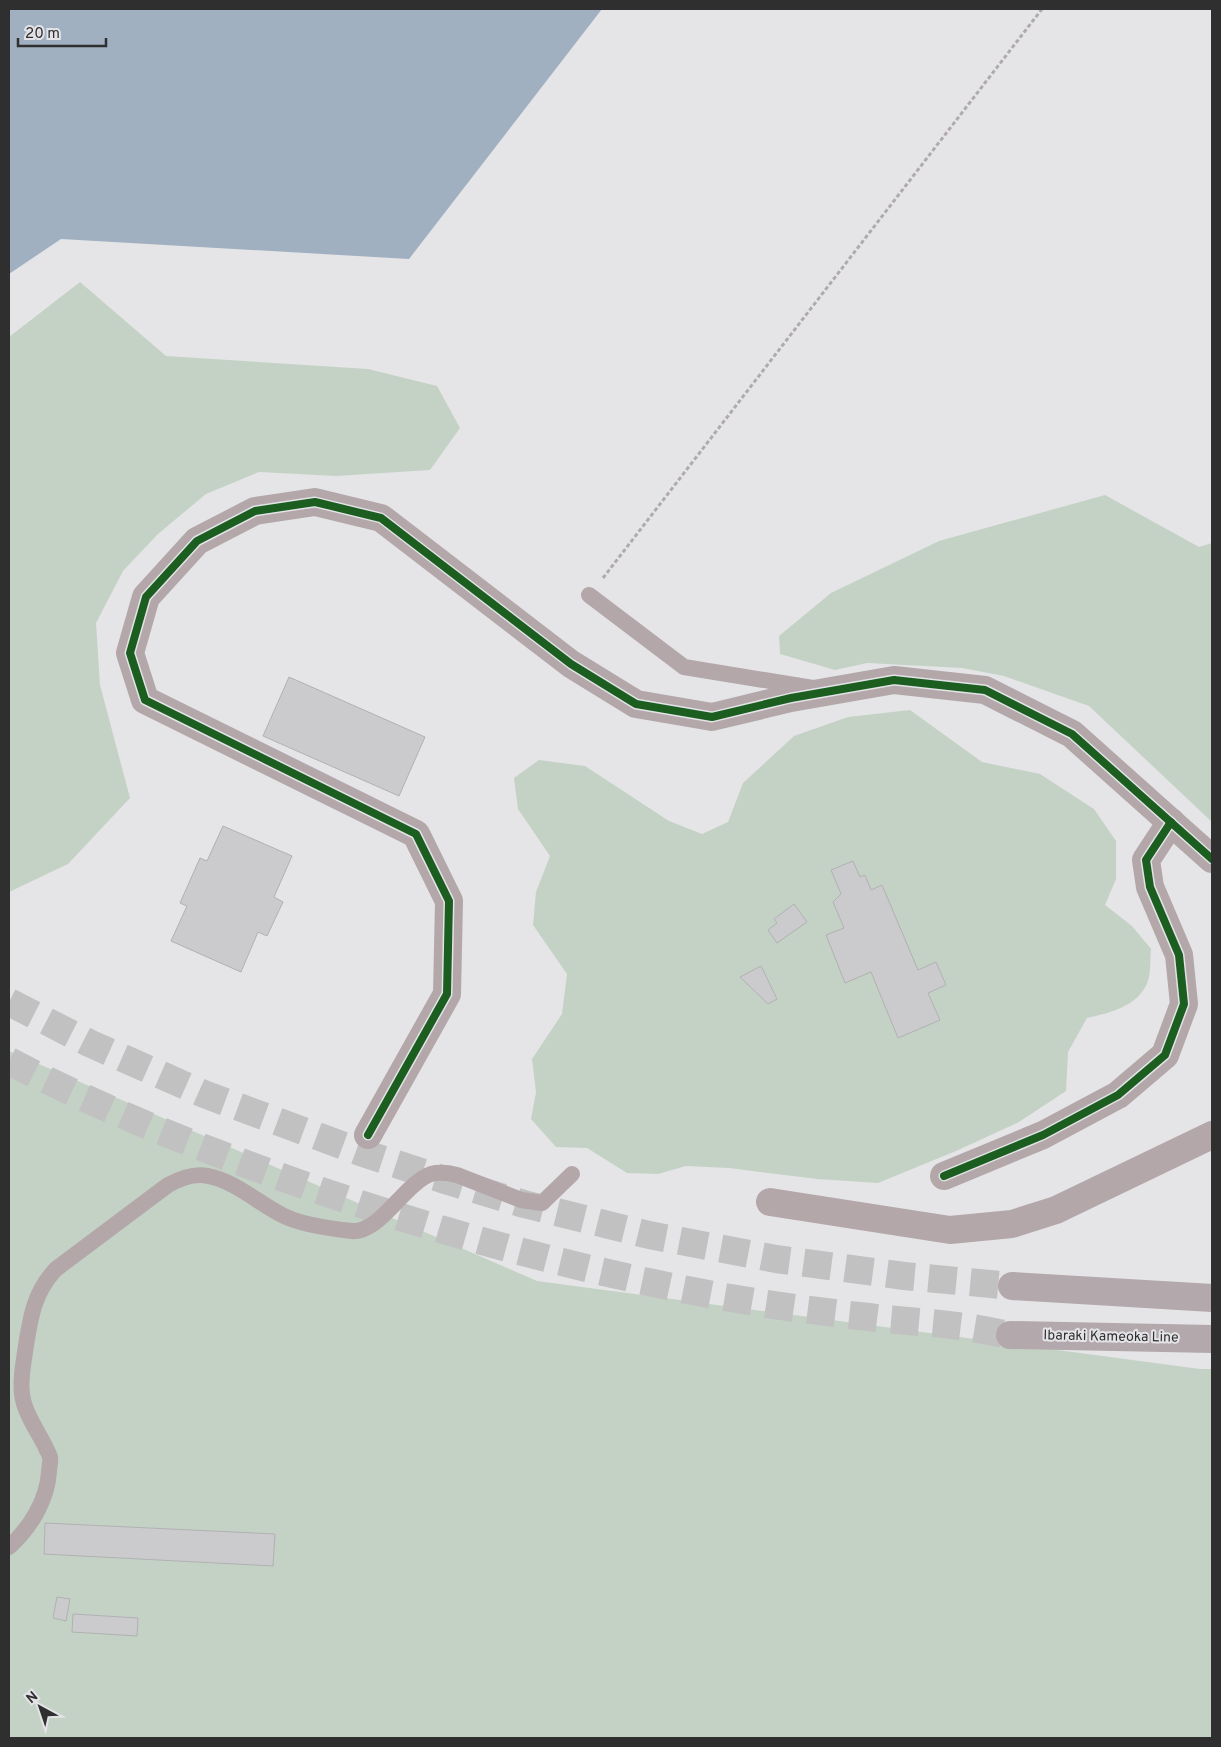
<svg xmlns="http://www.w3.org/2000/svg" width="1221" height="1747" font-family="Overpass,sans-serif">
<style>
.green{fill:#c4d2c6}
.water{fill:#a0b0c1}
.building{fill:#cbcbcd;stroke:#b1b1b3}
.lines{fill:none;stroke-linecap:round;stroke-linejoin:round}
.primary-tunnel{stroke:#c1c1c2;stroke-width:28;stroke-dasharray:28 14;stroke-linecap:butt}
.path{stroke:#b0aaac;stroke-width:3;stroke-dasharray:4 2.5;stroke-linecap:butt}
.service{stroke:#b3a7aa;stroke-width:16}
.minor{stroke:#b3a7aa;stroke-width:28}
.primary{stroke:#b3a9ac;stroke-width:28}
.cycleway-casing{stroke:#e4e4e8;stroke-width:11}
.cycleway{stroke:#1b5e20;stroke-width:8}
.labels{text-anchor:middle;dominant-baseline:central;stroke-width:4;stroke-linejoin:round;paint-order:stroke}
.street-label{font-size:14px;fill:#2f2f30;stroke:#e4e4e8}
</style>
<rect width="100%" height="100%" fill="#e5e5e7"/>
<!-- green -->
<g class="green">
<path d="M 80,282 L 166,356 L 368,369 L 437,386 L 460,428 L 430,470 L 336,476 L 259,472 L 206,494 L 158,534 L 123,571 L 96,623 L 100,685 L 130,798 L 68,864 L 9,892 L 9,337 Z"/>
<path d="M 1105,495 L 1199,547 L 1212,543 L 1212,822 L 1089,706 L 1004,676 L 962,668 L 867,663 L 835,670 L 780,654 L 779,636 L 831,593 L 939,541 Z"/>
<path d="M 910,710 L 982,762 L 1040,774 L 1094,809 L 1116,841 L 1116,879 L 1105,905 L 1132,926 L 1151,949 C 1150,958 1151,972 1148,981 C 1139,1006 1110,1013 1087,1018 L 1068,1052 L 1066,1091 L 1019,1122 L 956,1151 L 878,1183 L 817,1179 L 729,1168 L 686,1166 L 658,1174 L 627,1173 L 587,1148 L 556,1147 L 531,1119 L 536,1092 L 532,1059 L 562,1014 L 567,974 L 533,925 L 536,892 L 550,856 L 518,809 L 514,778 L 539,760 L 585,766 L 669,821 L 702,834 L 728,822 L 743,783 L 794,736 L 848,717 Z"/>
<path d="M 9,1051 L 537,1281 L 1200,1369 L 1212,1369 L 1212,1738 L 9,1738 Z"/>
</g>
<!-- water -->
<path class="water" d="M 9,9 L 602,9 L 409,259 L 61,239 L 9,274 Z"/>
<!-- building -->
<g class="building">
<path d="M 289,677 L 425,737 L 399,796 L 263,736 Z"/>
<path d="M 223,826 L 292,856 L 274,897 L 283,902 L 267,936 L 258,932 L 241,972 L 171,941 L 187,906 L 180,903 L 200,858 L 207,861 Z"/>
<path d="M 853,861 L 860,877 L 865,875 L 871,890 L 882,885 L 918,970 L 936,962 L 946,985 L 928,993 L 940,1020 L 898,1038 L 871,972 L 845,983 L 826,935 L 844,928 L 833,902 L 841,894 L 831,870 Z"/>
<path d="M 794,904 L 807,922 L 777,943 L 768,930 L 777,923 L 774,919 Z"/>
<path d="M 761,966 L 777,999 L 768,1004 L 740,977 Z"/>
<path d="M 45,1523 L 275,1534 L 273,1566 L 44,1554 Z"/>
<path d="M 57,1597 L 70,1599 L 66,1621 L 53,1618 Z"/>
<path d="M 73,1614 L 138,1618 L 137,1636 L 72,1632 Z"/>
</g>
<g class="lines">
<!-- primary-tunnel -->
<g class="primary-tunnel">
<path d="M 9,1002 L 89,1043 L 204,1094 L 360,1152 L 442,1179 L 524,1204 L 649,1235 L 776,1259 L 904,1276 L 1012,1286"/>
<path d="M 9,1061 C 97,1107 190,1144 284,1178 C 419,1226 557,1265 698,1292 C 755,1303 812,1311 869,1317 C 899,1321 929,1322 958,1326 C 975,1328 993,1332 1010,1335"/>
</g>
<!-- path -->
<path class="path" d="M 603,578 L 1042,9"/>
<!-- service -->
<g class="service">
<path d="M 589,595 L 684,667 L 813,688"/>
<path d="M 9,1547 C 30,1528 47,1501 49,1472 C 49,1467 51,1461 50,1457 C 49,1453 46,1449 45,1446 C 37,1430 24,1412 22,1394 C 20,1380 23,1366 25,1352 C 30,1320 33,1293 56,1269 L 168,1185 C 179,1179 195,1173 208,1176 C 235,1181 258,1203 282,1215 C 299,1224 333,1229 352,1231 C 379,1234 405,1183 431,1174 C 439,1172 449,1173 457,1175 L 521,1200 L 542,1203 L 572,1174"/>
</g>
<!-- minor -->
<g class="minor">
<path d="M 368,1135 L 447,994 L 449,901 L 416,834 L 145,700 L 130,653 L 146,597 L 197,541 L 255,511 L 315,502 L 381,518 L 571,664 L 636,704 L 712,717 L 791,698 L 894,680 L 985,690 L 1072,734 L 1212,859"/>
<path d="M 944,1176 L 1043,1135 L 1118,1095 L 1165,1055 L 1184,1004 L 1179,955 L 1150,887 L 1146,860 L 1171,822"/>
<path d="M 770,1202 L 950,1230 L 1012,1224 L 1056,1210 L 1212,1135"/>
</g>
<!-- primary -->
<g class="primary">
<path d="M 1012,1286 L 1212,1298"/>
<path d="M 1010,1335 L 1212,1339"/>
</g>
<!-- cycleway casing -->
<g class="cycleway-casing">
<g id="cycleway">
<path d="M 368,1135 L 447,994 L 449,901 L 416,834 L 145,700 L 130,653 L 146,597 L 197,541 L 255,511 L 315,502 L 381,518 L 571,664 L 636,704 L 712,717 L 791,698 L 894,680 L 985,690 L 1072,734 L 1212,859"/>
<path d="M 944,1176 L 1043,1135 L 1118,1095 L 1165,1055 L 1184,1004 L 1179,955 L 1150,887 L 1146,860 L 1171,822"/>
</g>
</g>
<!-- cycleway -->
<use href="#cycleway" class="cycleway"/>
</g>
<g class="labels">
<!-- street labels -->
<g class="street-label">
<text transform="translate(1111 1337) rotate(1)">Ibaraki Kameoka Line</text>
</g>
</g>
<!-- border -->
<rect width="1221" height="1747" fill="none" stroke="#2f2f30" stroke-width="20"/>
<!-- north arrow -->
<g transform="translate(40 1707) rotate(320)" stroke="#e4e4e8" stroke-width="4" paint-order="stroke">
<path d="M0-4L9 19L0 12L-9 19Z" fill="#2f2f30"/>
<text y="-8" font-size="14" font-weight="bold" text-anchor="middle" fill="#2f2f30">N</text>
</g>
<!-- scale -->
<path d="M18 38v8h88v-8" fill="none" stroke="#2f2f30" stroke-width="2.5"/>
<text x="25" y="38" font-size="15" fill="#2f2f30" stroke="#e4e4e8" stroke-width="4" paint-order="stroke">20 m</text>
</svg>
